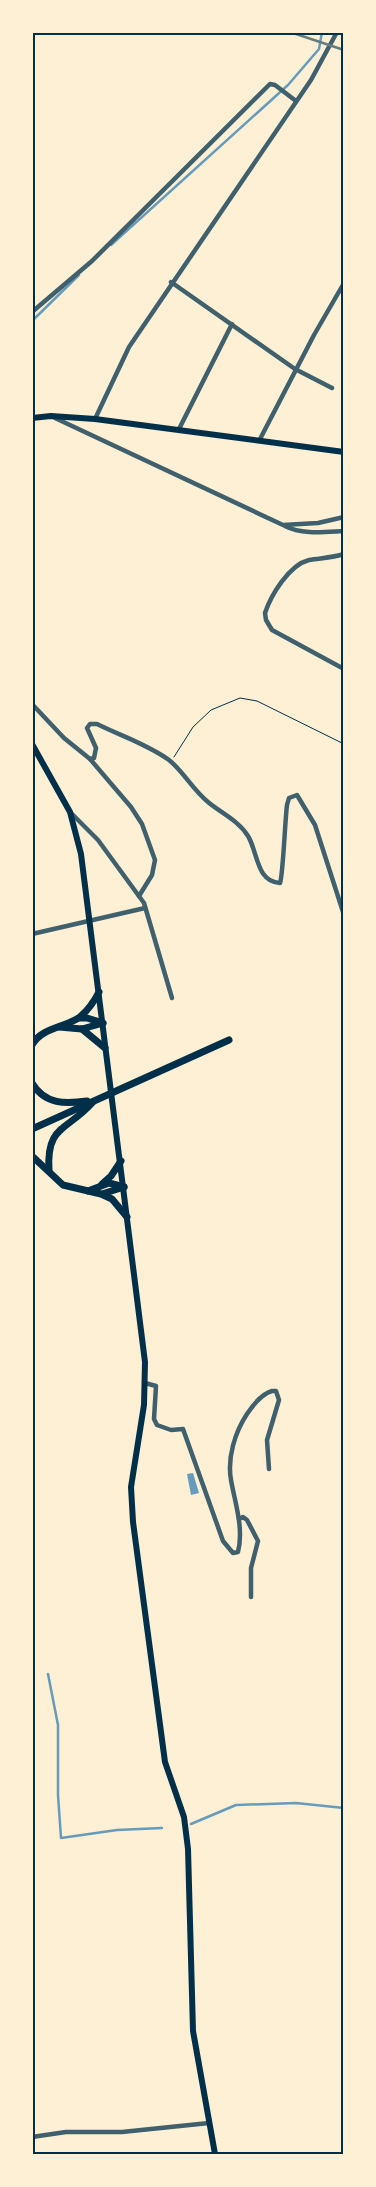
<svg xmlns="http://www.w3.org/2000/svg" width="376" height="2187" font-family="'PT Sans',sans-serif">
<style>
.water{fill:#669bbc}
.lines{fill:none;stroke-linecap:round;stroke-linejoin:round}
.stream{stroke:#669bbc;stroke-width:2.5}
.path{stroke:#003049;stroke-width:1}
.minor{stroke:#3f606c;stroke-width:4.5}
.secondary{stroke:#003049;stroke-width:6}
.primary{stroke:#003049;stroke-width:7}
.rail{stroke:#657d81;stroke-width:2.5}
.neatline{fill:none;stroke:#003049;stroke-width:2}
</style>
<rect width="100%" height="100%" fill="#fdf0d5"/>
<!-- water -->
<path class="water" d="M 193,1473 L 199,1493 L 191,1495 L 187,1474 Z"/>
<g class="lines">
<!-- stream -->
<g class="stream">
<path d="M 111,245 L 288,85 L 319,49 L 322,32"/>
<path d="M 32,321 L 79,275"/>
<path d="M 48,1674 L 58,1725 L 58,1795 L 61,1838 L 117,1830 L 162,1828"/>
<path d="M 191,1824 L 236,1805 L 296,1803 L 344,1808"/>
</g>
<!-- path -->
<path class="path" d="M 174,757 L 193,727 L 211,710 L 240,698 L 257,701 L 344,744"/>
<!-- minor -->
<g class="minor">
<path d="M 171,282 L 295,369 L 332,388"/>
<path d="M 32,312 L 92,261 L 270,84 L 275,85 L 296,101"/>
<path d="M 55,418 L 283,525 L 318,523 L 344,517"/>
<path d="M 95,419 L 129,347 L 311,80 L 337,32"/>
<path d="M 179,429 L 232,324"/>
<path d="M 259,441 L 314,335 L 344,283"/>
<path d="M 285,526 C 302,535 324,532 344,531"/>
<path d="M 344,554 C 332,558 320,558 309,560 C 289,565 271,595 265,613 L 266,620 L 272,630 L 344,669"/>
<path d="M 32,704 L 64,738 L 90,759 L 131,807 L 142,824 L 155,860 L 152,875 L 139,896"/>
<path d="M 90,759 L 94,758 L 96,748 L 87,728 L 90,724 L 97,724 C 121,736 147,744 169,760 C 183,771 193,790 208,802 C 221,813 239,821 248,836 C 258,852 256,882 280,883 C 283,876 285,820 287,805 L 289,798 L 297,795 L 315,825 L 344,915"/>
<path d="M 71,813 L 98,840 L 144,903 L 172,998"/>
<path d="M 32,934 L 145,908"/>
<path d="M 145,1383 L 156,1386 L 154,1419 L 157,1425 L 171,1430 L 183,1429 L 223,1541 L 233,1553 L 238,1552 C 244,1528 235,1503 231,1480 C 227,1458 235,1432 247,1414 C 253,1405 261,1394 272,1391 L 276,1391 L 279,1400 L 267,1440 L 269,1469"/>
<path d="M 239,1519 L 243,1517 L 247,1520 L 258,1541 L 251,1568 L 251,1597"/>
<path d="M 32,2137 L 66,2132 L 122,2132 L 209,2123"/>
</g>
<!-- secondary -->
<g class="secondary">
<path d="M 32,418 L 51,416 L 95,419 L 344,452"/>
<path d="M 32,744 L 70,812 L 81,854 L 145,1362 L 144,1405 L 131,1487 L 133,1522 L 165,1762 L 184,1817 L 188,1849 L 193,2031 L 215,2154"/>
</g>
<!-- primary -->
<g class="primary">
<path d="M 79,1018 L 87,1018 L 103,1023"/>
<path d="M 59,1027 L 82,1029 L 103,1023"/>
<path d="M 82,1029 L 105,1048"/>
<path d="M 32,1045 C 42,1027 65,1028 80,1017 C 88,1010 94,1002 99,992"/>
<path d="M 32,1083 C 45,1105 66,1104 87,1101"/>
<path d="M 32,1129 L 229,1040"/>
<path d="M 32,1156 L 63,1185 L 101,1194 L 112,1199 L 127,1217"/>
<path d="M 49,1171 C 46,1125 67,1131 92,1103"/>
<path d="M 102,1184 L 111,1176 L 121,1161"/>
<path d="M 88,1191 L 109,1183 L 124,1187"/>
<path d="M 102,1194 L 124,1187"/>
</g>
<!-- rail -->
<path class="rail" d="M 290,32 L 344,50"/>
</g>
<!-- border -->
<rect width="376" height="2187" fill="none" stroke="#fdf0d5" stroke-width="68"/>
<rect x="34" y="34" width="308" height="2119" class="neatline"/>
</svg>
